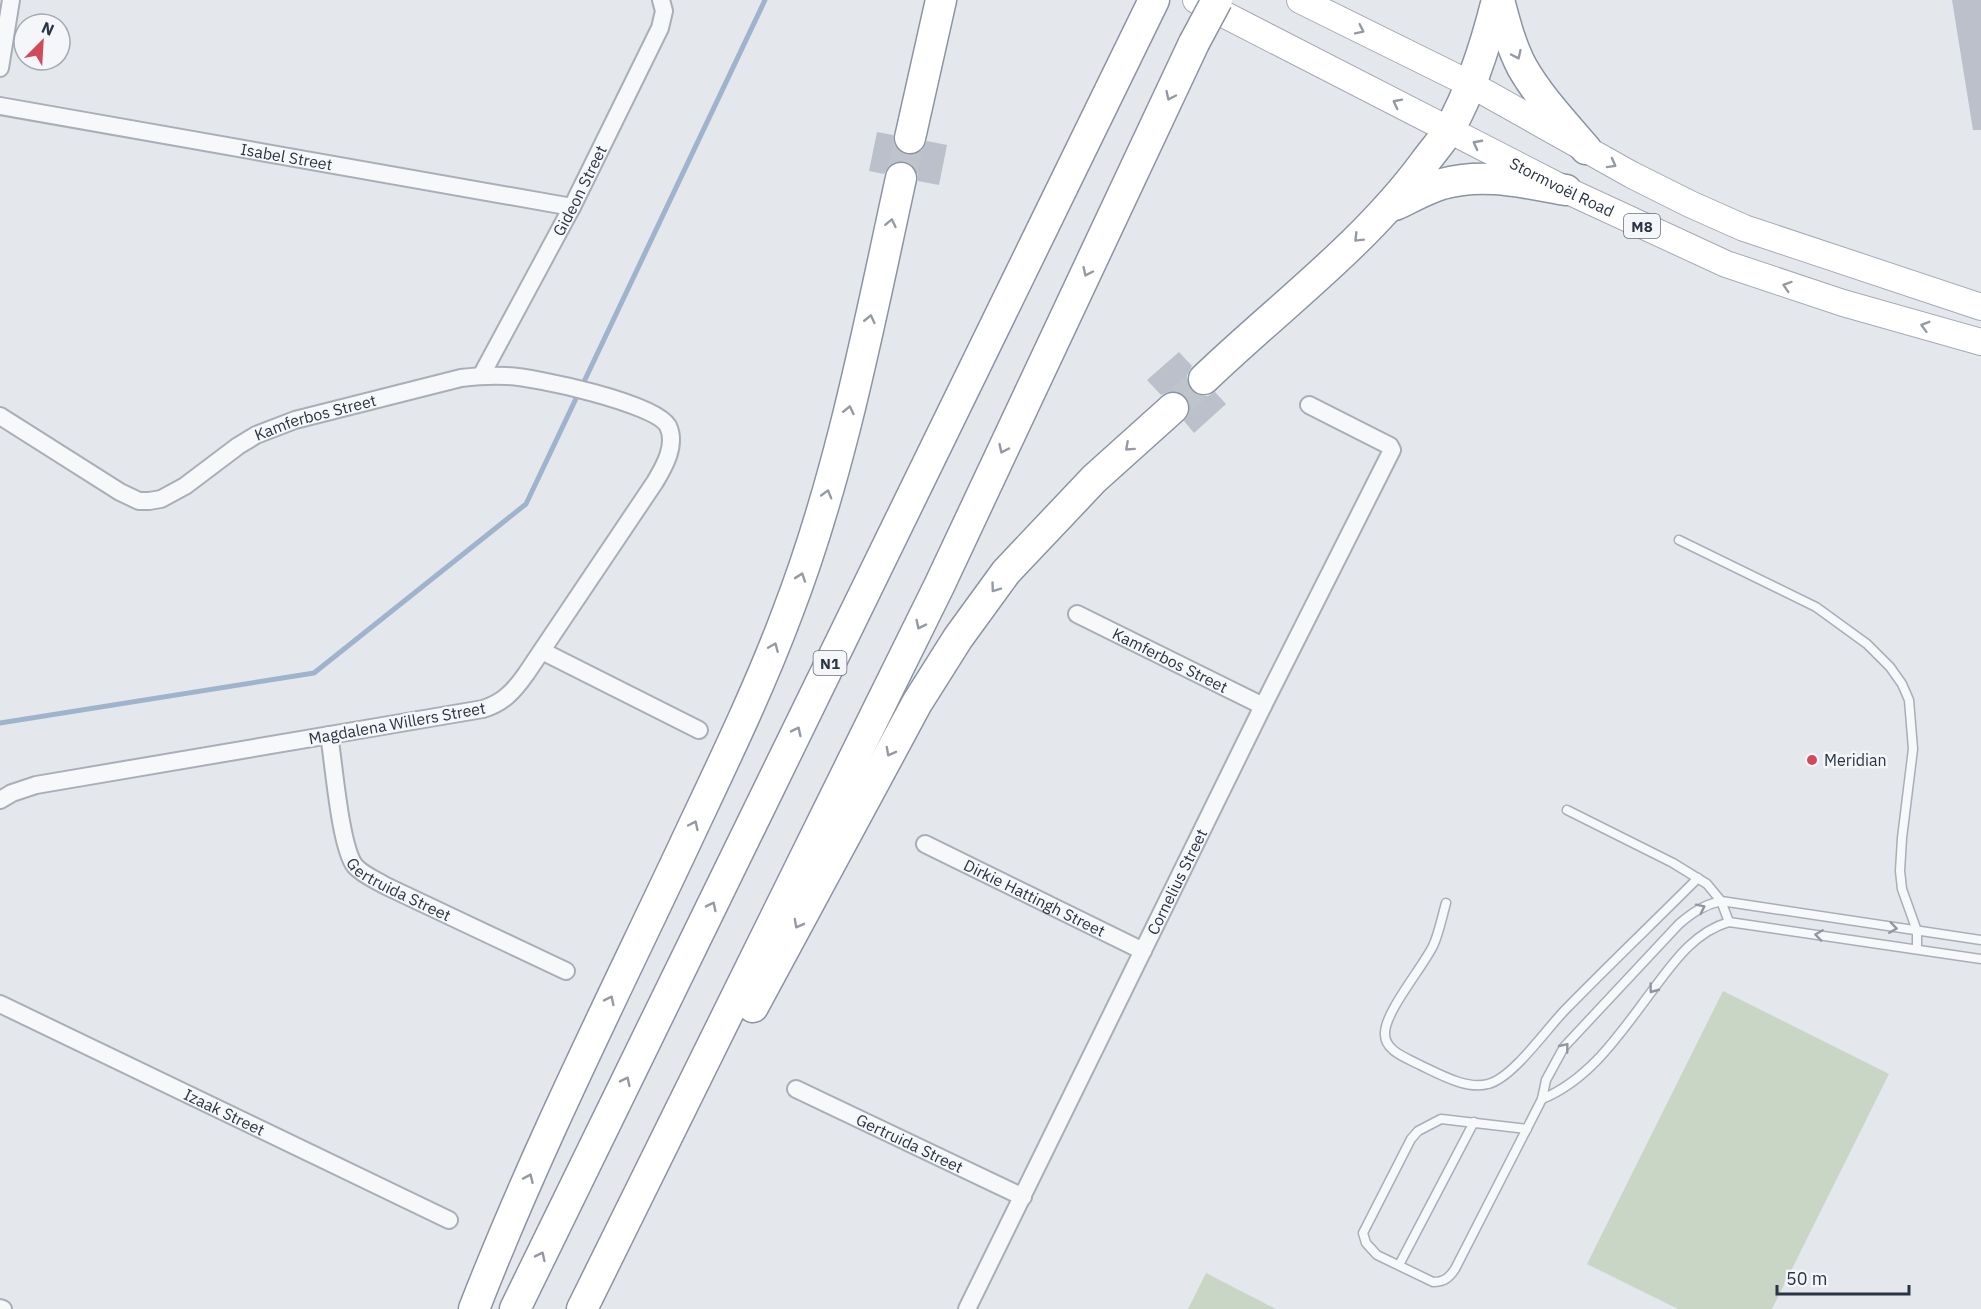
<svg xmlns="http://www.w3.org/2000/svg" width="1981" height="1309" font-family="'IBM Plex Sans',sans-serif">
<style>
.green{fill:#c9d6c5}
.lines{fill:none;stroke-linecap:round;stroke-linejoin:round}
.stream{stroke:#9fb4cc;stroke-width:5}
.building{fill:#bbc0ca}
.motorway-tunnel{stroke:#bfc3cb;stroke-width:30;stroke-dasharray:30 15;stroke-linecap:butt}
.service-casing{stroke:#a9aeb7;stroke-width:11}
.minor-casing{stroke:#a9aeb7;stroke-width:20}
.primary-casing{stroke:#a3abb8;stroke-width:28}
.motorway-casing{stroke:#8b94a3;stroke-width:33}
.service{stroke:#f7f8fa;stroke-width:8}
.minor{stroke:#f7f8fa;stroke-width:16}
.primary{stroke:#fff;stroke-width:26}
.motorway{stroke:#fff;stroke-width:30}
.motorway-bridge-casing{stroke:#8b94a3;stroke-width:33;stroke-linecap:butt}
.motorway-bridge{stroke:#fff;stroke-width:30}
.oneway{stroke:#959aa2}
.oneway2{stroke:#9196a0}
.poi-dot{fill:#d1495b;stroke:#f4f6f9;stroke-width:2}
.labels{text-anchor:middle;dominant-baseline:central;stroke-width:5;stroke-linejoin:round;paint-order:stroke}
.shield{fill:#f4f6f9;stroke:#676e7b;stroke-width:1.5}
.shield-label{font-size:15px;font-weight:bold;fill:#2b3445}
.street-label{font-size:16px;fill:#2b3445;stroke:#f4f6f9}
.poi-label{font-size:16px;fill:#2b3445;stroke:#f4f6f9;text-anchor:start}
</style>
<rect width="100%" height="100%" fill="#e4e7ec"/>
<!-- green -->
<g class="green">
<path d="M 1723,991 L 1889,1074 L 1772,1309 L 1678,1309 L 1587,1264 Z"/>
<path d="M 1206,1273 L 1276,1309 L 1188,1309 Z"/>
</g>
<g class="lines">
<!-- stream -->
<path class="stream" d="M 0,723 L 314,673 L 526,504 L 765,0"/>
</g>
<!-- building -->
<g class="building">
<path d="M 1952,0 L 1981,0 L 1981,130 L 1973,130 Z"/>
<path d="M 877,132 L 893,135 L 894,144 L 898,150 L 907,155 L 916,154 L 922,150 L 927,141 L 947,145 L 939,185 L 918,181 L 918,173 L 913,166 L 904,161 L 895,162 L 889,166 L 884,174 L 869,171 Z"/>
<path d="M 1179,352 L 1192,366 L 1187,375 L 1187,382 L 1191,390 L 1200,396 L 1208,396 L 1215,392 L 1226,404 L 1194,433 L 1184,421 L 1189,414 L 1190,405 L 1185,396 L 1178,391 L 1170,391 L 1161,395 L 1147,380 Z"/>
</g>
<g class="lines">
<!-- motorway-tunnel -->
<g class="motorway-tunnel">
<path d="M 901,178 L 910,138"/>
<path d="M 1173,408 L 1204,379"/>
</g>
<!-- service casing -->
<g class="service-casing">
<g id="service">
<path d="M 1679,540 L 1816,607 L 1867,644 L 1890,667 L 1902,684 L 1909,700 L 1913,749 L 1902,838 L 1900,871 L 1902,889 L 1917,931 L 1917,949"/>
<path d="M 1567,810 L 1673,863 L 1707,884 L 1721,901 L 1729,922"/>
<path d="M 1446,903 C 1442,917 1439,933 1433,946 C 1422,968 1385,1012 1385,1033 C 1384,1051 1407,1058 1420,1065 C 1439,1074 1467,1090 1488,1084 C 1513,1078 1547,1028 1566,1009 C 1609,965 1654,922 1698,878"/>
<path d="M 1542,1099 C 1591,1079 1621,1032 1652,991 C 1673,963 1694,932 1729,922 L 1981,959"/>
<path d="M 1527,1129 L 1441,1119 L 1418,1131 L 1411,1139 L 1363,1233 L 1366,1243 L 1377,1255 L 1433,1282 C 1444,1282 1449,1278 1455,1269 L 1542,1099 L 1546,1080 L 1564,1047 L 1679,924 C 1693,912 1704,905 1721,901 L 1981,940"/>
<path d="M 1399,1265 L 1474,1122"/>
</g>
</g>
<!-- minor casing -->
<g class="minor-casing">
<g id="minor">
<path d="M 0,68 L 11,0"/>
<path id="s1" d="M 0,106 L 572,207"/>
<path id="s2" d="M 481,376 L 572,207 L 660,28 L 664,11 L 661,0"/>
<path id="s3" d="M 0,416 L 120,492 L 139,501 L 149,501 L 161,499 L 185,486 L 238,446 L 256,435 L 295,420 L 461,378 C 477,376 492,375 507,376 C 535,377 655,403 668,426 C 677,445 664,467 655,482 L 526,674 C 514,691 503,703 483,709 L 36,785 L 12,793 L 0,800"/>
<path id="s4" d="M 1077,614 L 1263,706"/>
<path d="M 542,651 L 699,730"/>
<path id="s5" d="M 329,735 C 334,764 340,847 355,866 C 363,875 376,880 386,886 L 566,971"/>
<path id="s6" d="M 925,844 L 1143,951"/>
<path id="s7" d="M 0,1004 L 449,1220"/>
<path id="s8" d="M 796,1089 L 1023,1197"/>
<path d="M 0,1308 L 3,1309"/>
<path id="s9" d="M 967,1309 L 1263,706 L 1392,450 L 1390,446 L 1309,405"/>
</g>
</g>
<!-- primary casing -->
<g class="primary-casing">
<g id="primary">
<path id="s10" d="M 1196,0 L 1566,190 L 1726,264 L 1843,303 L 1981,342"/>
<path d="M 1300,0 L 1470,84 L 1632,175 L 1690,204 L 1744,228 L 1981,307"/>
</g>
</g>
<!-- motorway casing -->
<g class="motorway-casing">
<g id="motorway">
<path d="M 1499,0 C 1505,23 1511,46 1522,67 C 1539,97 1564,123 1586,149"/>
<path d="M 910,138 L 941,0"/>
<path d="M 1395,205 C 1410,198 1426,189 1442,184 C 1484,172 1525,183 1566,190"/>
<path d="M 1204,379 C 1278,308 1364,245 1425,162 C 1433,151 1443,140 1450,128 C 1472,89 1486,44 1497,0"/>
<path d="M 753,1007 L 917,703 L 958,638 L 1006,572 L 1094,479 L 1173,408"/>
<path d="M 474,1309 C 535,1152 611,1001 683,848 C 719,771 757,694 787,614 C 841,474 869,324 901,178"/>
<path d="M 515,1309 L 1154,0"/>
<path d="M 582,1309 L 939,586 L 1194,43"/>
</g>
</g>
<!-- service -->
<use href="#service" class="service"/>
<!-- minor -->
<use href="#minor" class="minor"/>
<!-- primary -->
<use href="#primary" class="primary"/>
<!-- motorway -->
<use href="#motorway" class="motorway"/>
<!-- motorway-bridge casing -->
<g class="motorway-bridge-casing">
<path id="motorway-bridge" d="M 1194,43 L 1217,0"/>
</g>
<!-- motorway-bridge -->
<use href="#motorway-bridge" class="motorway-bridge"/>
</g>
<!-- one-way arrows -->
<defs><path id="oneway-chevron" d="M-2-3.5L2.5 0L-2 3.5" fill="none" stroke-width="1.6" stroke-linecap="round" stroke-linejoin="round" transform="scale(1.5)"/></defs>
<g class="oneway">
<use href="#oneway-chevron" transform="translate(1360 30) rotate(26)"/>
<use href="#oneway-chevron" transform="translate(1517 55) rotate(65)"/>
<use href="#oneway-chevron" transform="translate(1170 96) rotate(115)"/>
<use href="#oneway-chevron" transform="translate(1397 103) rotate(-153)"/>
<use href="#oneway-chevron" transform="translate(1477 144) rotate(-152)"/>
<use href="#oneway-chevron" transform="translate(1612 164) rotate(29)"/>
<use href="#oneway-chevron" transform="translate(891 223) rotate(-78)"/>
<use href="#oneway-chevron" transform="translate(1358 238) rotate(135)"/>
<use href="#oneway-chevron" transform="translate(1087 272) rotate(115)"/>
<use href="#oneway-chevron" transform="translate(1787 286) rotate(-162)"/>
<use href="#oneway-chevron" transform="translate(870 319) rotate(-77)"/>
<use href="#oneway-chevron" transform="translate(1925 326) rotate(-164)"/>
<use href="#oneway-chevron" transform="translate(849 410) rotate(-77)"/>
<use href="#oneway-chevron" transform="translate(1129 447) rotate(138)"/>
<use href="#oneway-chevron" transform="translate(1003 449) rotate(115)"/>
<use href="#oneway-chevron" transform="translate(827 494) rotate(-74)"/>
<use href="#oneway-chevron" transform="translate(801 577) rotate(-71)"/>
<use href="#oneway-chevron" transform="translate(995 588) rotate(126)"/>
<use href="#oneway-chevron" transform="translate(920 625) rotate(116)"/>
<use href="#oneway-chevron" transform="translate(774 647) rotate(-67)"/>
<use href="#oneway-chevron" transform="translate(797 731) rotate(-64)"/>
<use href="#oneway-chevron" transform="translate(890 752) rotate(118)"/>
<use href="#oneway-chevron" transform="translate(694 825) rotate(-65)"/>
<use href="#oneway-chevron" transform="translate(712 906) rotate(-64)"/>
<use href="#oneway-chevron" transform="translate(798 924) rotate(118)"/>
<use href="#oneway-chevron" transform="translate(610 1000) rotate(-64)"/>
<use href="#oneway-chevron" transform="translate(626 1081) rotate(-64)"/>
<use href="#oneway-chevron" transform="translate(529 1178) rotate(-66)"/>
<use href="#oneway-chevron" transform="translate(541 1256) rotate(-64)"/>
</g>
<g class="oneway2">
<use href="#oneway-chevron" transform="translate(1701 908) rotate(-26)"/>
<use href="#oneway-chevron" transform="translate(1893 928) rotate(8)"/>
<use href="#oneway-chevron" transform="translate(1819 935) rotate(-172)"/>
<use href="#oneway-chevron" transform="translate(1653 989) rotate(127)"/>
<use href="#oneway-chevron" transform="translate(1565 1047) rotate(-51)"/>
</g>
<!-- markers -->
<circle class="poi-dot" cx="1812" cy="760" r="6"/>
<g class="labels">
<!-- shield labels -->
<g class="shield">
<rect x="1624" y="214" width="36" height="24" rx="4.5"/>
<rect x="813.5" y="651" width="33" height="24" rx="4.5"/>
</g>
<g class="shield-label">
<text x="1642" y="226">M8</text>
<text x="830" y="663">N1</text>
</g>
<!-- street labels -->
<g class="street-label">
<text stroke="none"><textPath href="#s1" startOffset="291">Isabel Street</textPath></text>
<text stroke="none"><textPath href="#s10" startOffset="411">Stormvoël Road</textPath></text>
<text stroke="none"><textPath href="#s2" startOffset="210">Gideon Street</textPath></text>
<text stroke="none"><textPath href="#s3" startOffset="362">Kamferbos Street</textPath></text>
<text stroke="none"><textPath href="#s4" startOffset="104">Kamferbos Street</textPath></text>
<text transform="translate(397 723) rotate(-10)">Magdalena Willers Street</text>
<text stroke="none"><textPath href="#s9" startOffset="476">Cornelius Street</textPath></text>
<text stroke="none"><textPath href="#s5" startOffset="184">Gertruida Street</textPath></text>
<text stroke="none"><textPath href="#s6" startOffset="122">Dirkie Hattingh Street</textPath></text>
<text stroke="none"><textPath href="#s7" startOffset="249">Izaak Street</textPath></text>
<text stroke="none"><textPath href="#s8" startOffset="126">Gertruida Street</textPath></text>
</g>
<!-- poi labels -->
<g class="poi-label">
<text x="1824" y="760">Meridian</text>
</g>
</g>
<!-- north arrow -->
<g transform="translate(42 42) rotate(24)"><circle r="28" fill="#f4f6f9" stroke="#a4a8b1" stroke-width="1.5"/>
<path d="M0-4.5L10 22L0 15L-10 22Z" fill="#d1495b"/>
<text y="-9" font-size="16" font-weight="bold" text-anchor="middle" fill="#2b3445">N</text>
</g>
<!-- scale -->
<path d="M1777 1285v9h132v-9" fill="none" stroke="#2b3445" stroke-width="3"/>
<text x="1786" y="1285" font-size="18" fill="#2b3445" stroke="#f4f6f9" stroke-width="4.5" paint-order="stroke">50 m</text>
</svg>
